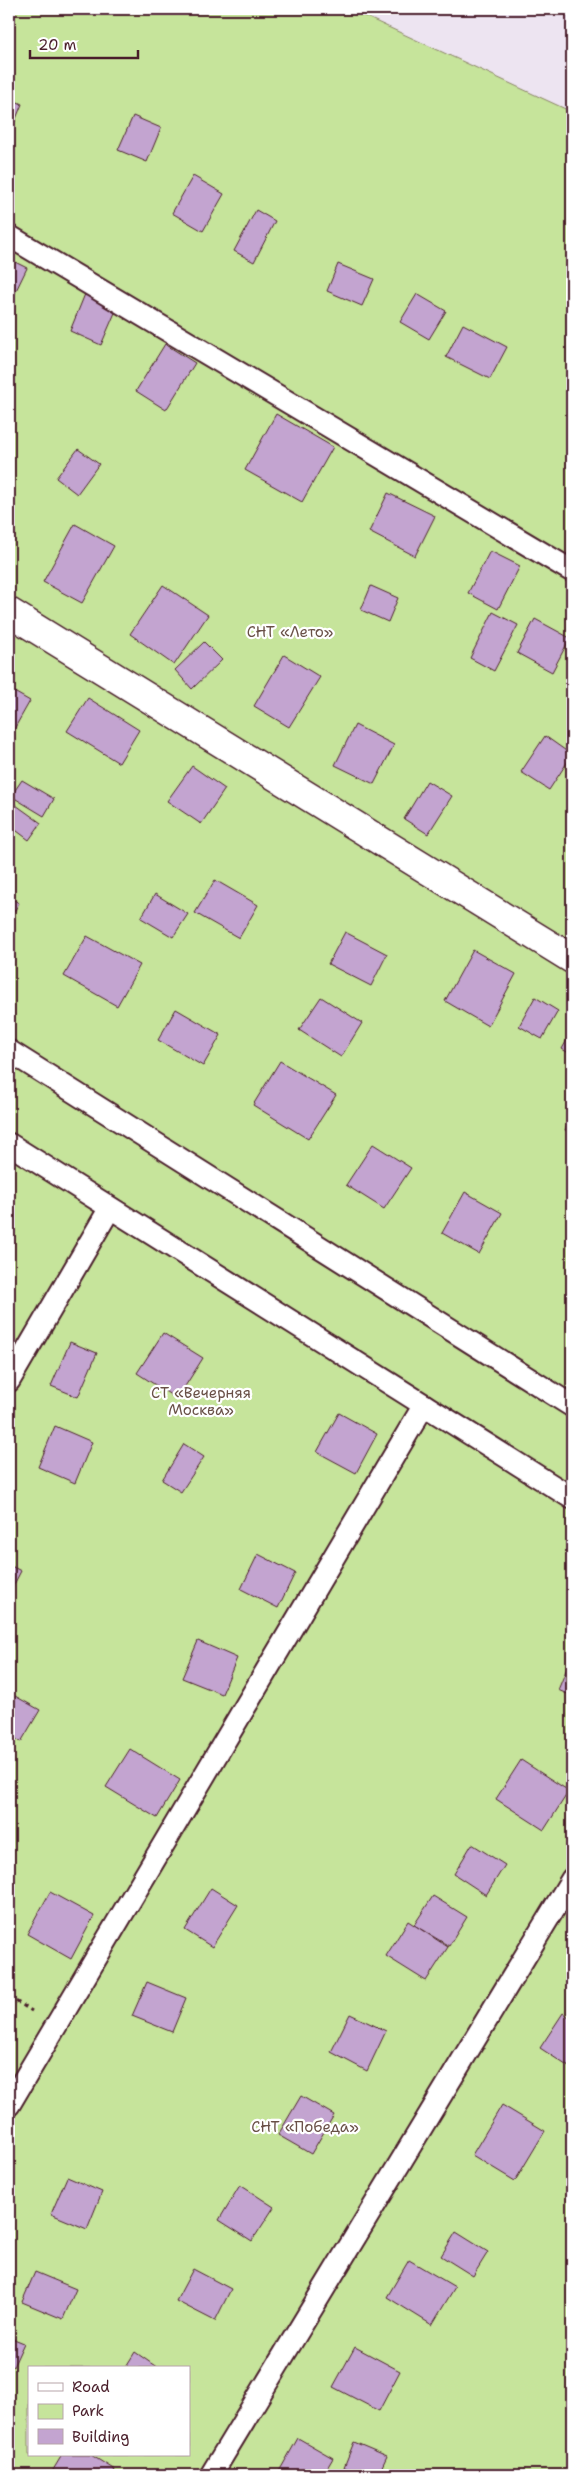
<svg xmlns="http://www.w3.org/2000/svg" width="581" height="2484" font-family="'Shantell Sans',sans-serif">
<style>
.green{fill:#c6e49b;stroke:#888263;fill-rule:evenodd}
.building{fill:#c3a4d0;stroke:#4a1f2b}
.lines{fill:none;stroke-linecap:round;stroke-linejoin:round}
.service-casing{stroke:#4a1f2b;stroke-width:25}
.minor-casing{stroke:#4a1f2b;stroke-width:31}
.path{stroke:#4a1f2b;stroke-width:3;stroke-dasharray:4 4;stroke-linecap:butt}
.service{stroke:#fff;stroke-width:21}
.minor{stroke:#fff;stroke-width:28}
.labels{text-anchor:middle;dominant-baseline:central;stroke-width:4.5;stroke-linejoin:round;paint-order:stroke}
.park-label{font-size:15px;fill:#695047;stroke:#fff}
</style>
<rect width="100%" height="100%" fill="#ede4f1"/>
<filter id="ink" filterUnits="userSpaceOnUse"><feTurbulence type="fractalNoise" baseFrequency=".02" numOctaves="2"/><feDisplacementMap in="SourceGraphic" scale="10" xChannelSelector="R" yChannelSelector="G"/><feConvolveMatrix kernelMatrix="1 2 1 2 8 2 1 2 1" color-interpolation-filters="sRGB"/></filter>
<g filter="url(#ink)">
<!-- green -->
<path class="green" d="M 9,9 L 349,9 L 572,112 L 572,2475 L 9,2475 ZM 29,2368 L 189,2368 L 189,2455 L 29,2455 Z"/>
<!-- building -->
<g class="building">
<path d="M 9,98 L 22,104 L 9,136 Z"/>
<path d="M 133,116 L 161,128 L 147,162 L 118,150 Z"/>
<path d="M 193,176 L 224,194 L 203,231 L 172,213 Z"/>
<path d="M 256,210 L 275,221 L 254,262 L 234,251 Z"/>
<path d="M 9,259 L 27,268 L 9,305 Z"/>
<path d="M 338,264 L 374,279 L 362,306 L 327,291 Z"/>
<path d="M 85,294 L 117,308 L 101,345 L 70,331 Z"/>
<path d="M 417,294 L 446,311 L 429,339 L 400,322 Z"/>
<path d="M 463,324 L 507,347 L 490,379 L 446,357 Z"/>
<path d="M 165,344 L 195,363 L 166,410 L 136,391 Z"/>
<path d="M 276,414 L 333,447 L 302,502 L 245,470 Z"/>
<path d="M 78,449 L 99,464 L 77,494 L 56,478 Z"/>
<path d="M 388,493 L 435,516 L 415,556 L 369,532 Z"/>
<path d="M 75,524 L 114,546 L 82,603 L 43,582 Z"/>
<path d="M 490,551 L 520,566 L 498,609 L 468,593 Z"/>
<path d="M 163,585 L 208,615 L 174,665 L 130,634 Z"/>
<path d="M 371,586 L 398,598 L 388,622 L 361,610 Z"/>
<path d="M 493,612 L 518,625 L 494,671 L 470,658 Z"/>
<path d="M 535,619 L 570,638 L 552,672 L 517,653 Z"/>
<path d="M 204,642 L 222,660 L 192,689 L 175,670 Z"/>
<path d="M 284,655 L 320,677 L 289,727 L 254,706 Z"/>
<path d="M 9,689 L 30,701 L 9,738 Z"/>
<path d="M 88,698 L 139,730 L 119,763 L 67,731 Z"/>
<path d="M 355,725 L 394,745 L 374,784 L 335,765 Z"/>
<path d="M 545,736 L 572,755 L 549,790 L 521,772 Z"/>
<path d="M 192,766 L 225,789 L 201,824 L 167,801 Z"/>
<path d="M 22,780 L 54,799 L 44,816 L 11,796 Z"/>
<path d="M 427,781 L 452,796 L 428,834 L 404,819 Z"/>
<path d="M 9,800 L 41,823 L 29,840 L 9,825 Z"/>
<path d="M 215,880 L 258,905 L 239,938 L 195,913 Z"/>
<path d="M 155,894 L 188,914 L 173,937 L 141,918 Z"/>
<path d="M 9,897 L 19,903 L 9,921 Z"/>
<path d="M 345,932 L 387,954 L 371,986 L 328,964 Z"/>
<path d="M 87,936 L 140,965 L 117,1006 L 64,976 Z"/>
<path d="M 473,950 L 516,974 L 488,1026 L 445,1001 Z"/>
<path d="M 321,997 L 362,1023 L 341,1057 L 299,1030 Z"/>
<path d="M 535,997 L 558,1011 L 542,1039 L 519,1026 Z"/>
<path d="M 176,1009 L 221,1035 L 203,1066 L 158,1040 Z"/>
<path d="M 572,1031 L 572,1055 L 562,1049 Z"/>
<path d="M 280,1061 L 336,1095 L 308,1139 L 253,1105 Z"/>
<path d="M 572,1114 L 572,1134 L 565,1130 Z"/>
<path d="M 373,1144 L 411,1168 L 384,1209 L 346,1185 Z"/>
<path d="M 465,1192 L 502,1213 L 479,1254 L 442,1233 Z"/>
<path d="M 163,1333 L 203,1358 L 177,1399 L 137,1373 Z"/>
<path d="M 70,1342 L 97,1353 L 78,1397 L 51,1386 Z"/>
<path d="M 339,1413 L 377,1434 L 356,1473 L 317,1452 Z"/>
<path d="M 55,1426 L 92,1442 L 75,1483 L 38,1467 Z"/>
<path d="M 184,1444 L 204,1457 L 181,1492 L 162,1480 Z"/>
<path d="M 258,1554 L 295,1573 L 278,1608 L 241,1589 Z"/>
<path d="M 9,1565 L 21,1571 L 9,1594 Z"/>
<path d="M 198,1641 L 237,1658 L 222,1694 L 182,1678 Z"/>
<path d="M 572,1656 L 572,1696 L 558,1690 Z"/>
<path d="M 15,1696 L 40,1710 L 21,1742 L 9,1735 L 9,1707 Z"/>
<path d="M 130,1749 L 180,1780 L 157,1818 L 106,1787 Z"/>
<path d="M 521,1760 L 569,1791 L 544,1830 L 496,1799 Z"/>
<path d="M 472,1844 L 505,1865 L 486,1895 L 454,1874 Z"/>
<path d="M 211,1888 L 238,1905 L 212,1947 L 185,1930 Z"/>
<path d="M 50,1892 L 94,1916 L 71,1959 L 27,1934 Z"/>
<path d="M 433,1896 L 467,1917 L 449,1946 L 414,1925 Z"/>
<path d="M 408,1921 L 448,1947 L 426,1981 L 386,1956 Z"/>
<path d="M 147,1982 L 186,1998 L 172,2032 L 132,2016 Z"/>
<path d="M 563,2013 L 572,2019 L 572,2069 L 540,2048 Z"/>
<path d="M 350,2014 L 386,2031 L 367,2071 L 331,2052 Z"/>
<path d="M 301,2096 L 334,2115 L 311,2154 L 278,2135 Z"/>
<path d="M 502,2105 L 545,2131 L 515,2181 L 472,2155 Z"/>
<path d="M 67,2177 L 102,2192 L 87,2229 L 51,2214 Z"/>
<path d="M 240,2185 L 274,2207 L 252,2241 L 219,2220 Z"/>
<path d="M 456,2232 L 488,2252 L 473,2276 L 441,2256 Z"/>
<path d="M 409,2260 L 455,2287 L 432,2325 L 387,2297 Z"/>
<path d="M 193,2269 L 231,2289 L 215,2321 L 176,2301 Z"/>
<path d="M 35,2272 L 76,2289 L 63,2319 L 22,2302 Z"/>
<path d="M 9,2337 L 24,2343 L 13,2367 L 9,2365 Z"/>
<path d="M 355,2347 L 400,2371 L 379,2411 L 333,2387 Z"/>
<path d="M 135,2352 L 158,2368 L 125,2368 Z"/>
<path d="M 298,2438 L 333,2458 L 323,2475 L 277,2475 Z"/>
<path d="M 354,2442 L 387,2456 L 378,2475 L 364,2475 L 344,2467 Z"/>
<path d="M 62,2455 L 91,2455 L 115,2470 L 112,2475 L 50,2475 Z"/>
</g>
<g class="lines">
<!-- service casing -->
<g class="service-casing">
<g id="service">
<path d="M 9,236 L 572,571"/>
<path d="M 9,1051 L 572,1406"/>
<path d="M 9,1144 L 572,1498"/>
<path d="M 9,1381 L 110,1208"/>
<path d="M 9,2105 L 424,1405"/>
<path d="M 211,2475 L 572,1879"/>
</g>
</g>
<!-- minor casing -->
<g class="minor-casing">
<path id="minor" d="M 9,612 L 572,959"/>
</g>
<!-- path -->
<path class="path" d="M 9,1997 L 32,2011"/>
<!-- service -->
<use href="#service" class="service"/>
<!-- minor -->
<use href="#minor" class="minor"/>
</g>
</g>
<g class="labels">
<!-- park labels -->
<g class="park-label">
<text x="290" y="632">СНТ «Лето»</text>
<text x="201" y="1393">СТ «Вечерняя<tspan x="201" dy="17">Москва»</tspan></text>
<text x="305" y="2127">СНТ «Победа»</text>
</g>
</g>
<!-- margin -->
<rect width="581" height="2484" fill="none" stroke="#fff" stroke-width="30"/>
<rect x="15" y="15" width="551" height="2454" fill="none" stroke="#4a1f2b" stroke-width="2" filter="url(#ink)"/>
<!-- legend -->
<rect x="28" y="2366" width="162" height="90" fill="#ffffff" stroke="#b7a5aa"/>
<rect x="38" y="2383" width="25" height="8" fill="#ffffff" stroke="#b7a5aa"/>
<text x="72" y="2392" font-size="15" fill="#4a1f2b">Road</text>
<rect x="38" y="2404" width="25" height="15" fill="#c6e49b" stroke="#b7a5aa"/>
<text x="72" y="2416" font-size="15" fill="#4a1f2b">Park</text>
<rect x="38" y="2429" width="25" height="15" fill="#c3a4d0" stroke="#b7a5aa"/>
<text x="72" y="2442" font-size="15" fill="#4a1f2b">Building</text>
<!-- scale -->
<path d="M30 50v8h108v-8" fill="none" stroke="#4a1f2b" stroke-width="2.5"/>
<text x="38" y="50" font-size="15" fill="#4a1f2b" stroke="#ffffff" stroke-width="4" paint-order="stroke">20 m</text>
</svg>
